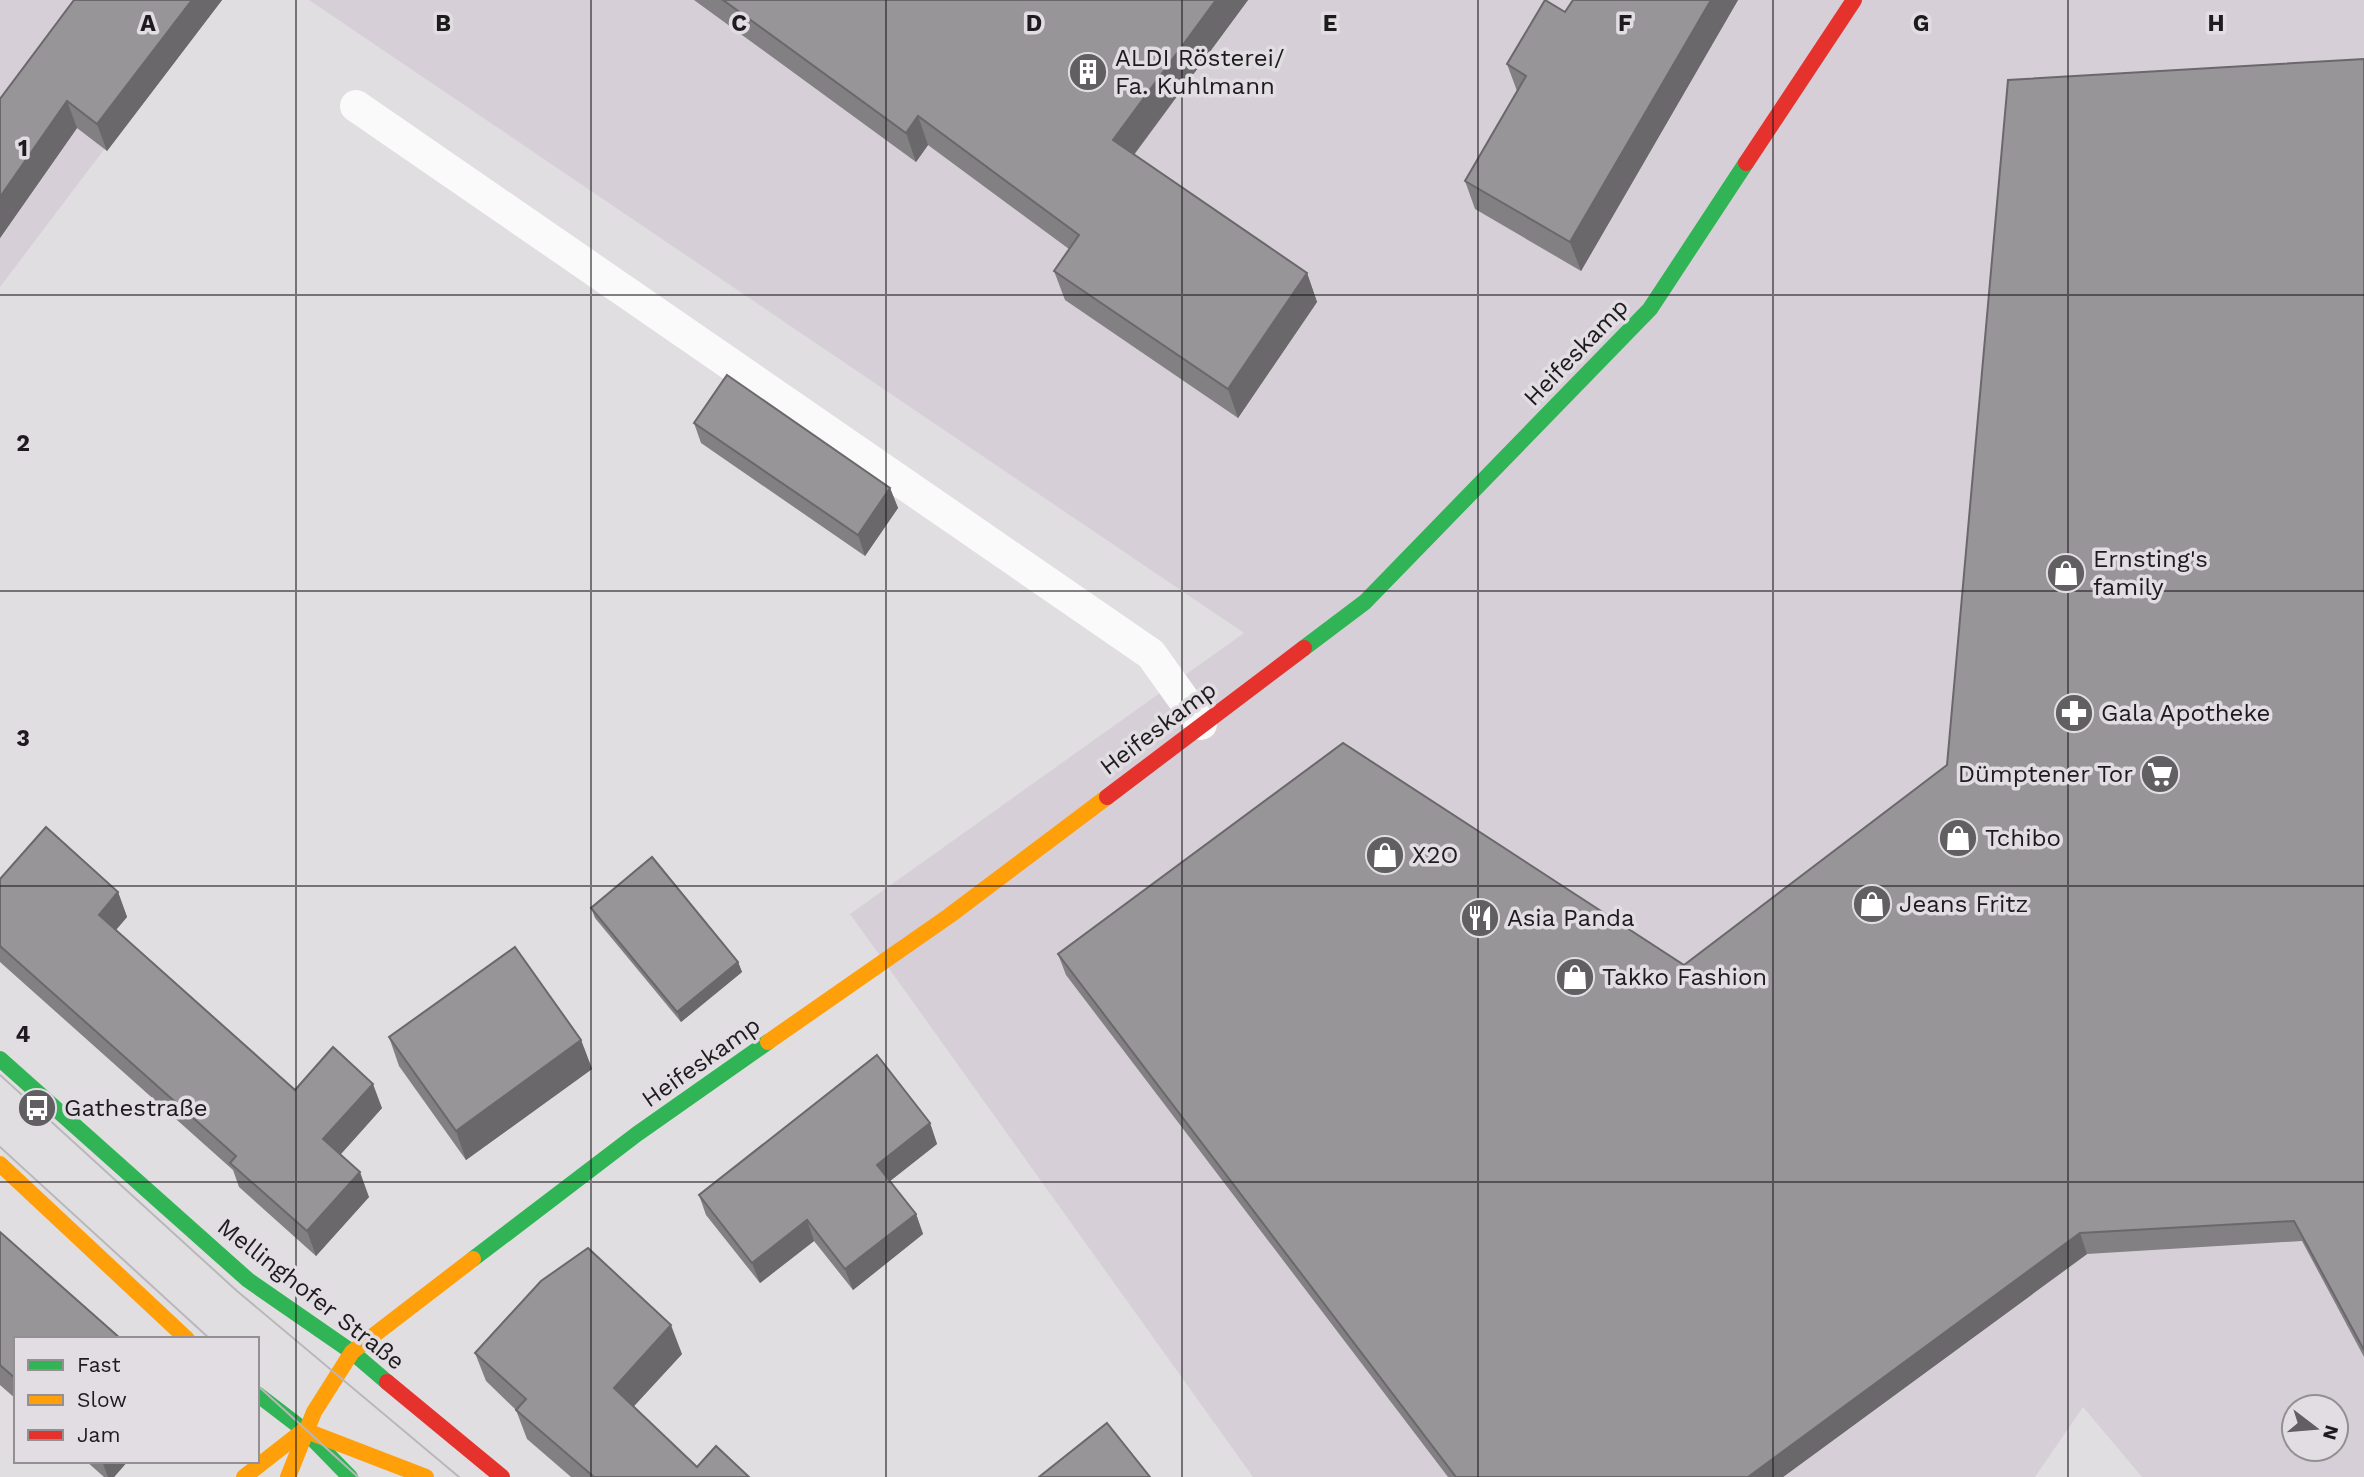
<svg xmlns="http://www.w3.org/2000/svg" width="2364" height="1477" font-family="'Work Sans',sans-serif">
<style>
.built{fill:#d6cfd7;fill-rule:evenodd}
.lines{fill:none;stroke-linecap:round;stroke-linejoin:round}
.lane{stroke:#fafafa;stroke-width:32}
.fast{stroke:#30b455;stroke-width:16}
.slow{stroke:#ff9f0a;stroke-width:16}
.jam{stroke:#e5322d;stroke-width:16}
.tram{stroke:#b9b8b9;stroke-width:2}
.wall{fill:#828082}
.shaded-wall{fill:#6a686a}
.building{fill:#979597;stroke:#6a686a;stroke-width:2}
.grid{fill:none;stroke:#1d1b1d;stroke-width:2;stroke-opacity:0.55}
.labels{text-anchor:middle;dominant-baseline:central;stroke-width:7;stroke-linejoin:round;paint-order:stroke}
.poi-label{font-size:24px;fill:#1d1b1d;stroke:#e1dde2;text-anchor:start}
.street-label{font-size:24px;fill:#1d1b1d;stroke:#e1dde2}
.grid-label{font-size:23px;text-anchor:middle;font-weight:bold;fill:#1d1b1d;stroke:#e1dde2;stroke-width:7;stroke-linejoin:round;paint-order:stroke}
</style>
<rect width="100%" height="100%" fill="#e0dee1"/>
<!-- built -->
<g class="built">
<path d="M 0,0 L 217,0 L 0,287 Z"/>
<path d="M 309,0 L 2364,0 L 2364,1477 L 2142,1477 L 2083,1407 L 2035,1477 L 1253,1477 L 850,914 L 1244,633 ZM 2294,1407 L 2336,1407 L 2336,1449 L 2294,1449 Z"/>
</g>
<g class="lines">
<!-- lane -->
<path class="lane" d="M 356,106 L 1151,654 L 1201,724"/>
<!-- fast -->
<g class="fast">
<path d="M 1304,648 L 1365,602 L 1650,309 L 1746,163"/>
<path d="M 0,1059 L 248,1280 L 352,1352 L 387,1382"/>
<path d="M 473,1259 L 637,1134 L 768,1042"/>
<path d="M 257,1394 L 304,1430 L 350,1477"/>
</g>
<!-- slow -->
<g class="slow">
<path d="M 768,1042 L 949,916 L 1107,797"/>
<path d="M 0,1164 L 187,1339"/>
<path d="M 304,1430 L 426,1477"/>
<path d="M 244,1477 L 304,1430"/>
<path d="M 288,1477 L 314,1412 L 352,1352 L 473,1259"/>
</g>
<!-- jam -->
<g class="jam">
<path d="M 1746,163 L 1854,0"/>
<path d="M 1107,797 L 1304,648"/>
<path d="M 387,1382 L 502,1477"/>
</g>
<!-- tram -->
<g class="tram">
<path d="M 0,1075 L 237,1291 L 459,1477"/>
<path d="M 0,1147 L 210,1339"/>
<path d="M 257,1385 L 358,1477"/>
</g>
</g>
<!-- wall -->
<g class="wall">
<path d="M 74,0 L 222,0 L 107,151 L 77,128 L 0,238 L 0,99 Z"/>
<path d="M 694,0 L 1248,0 L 1134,155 L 1307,273 L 1317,302 L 1238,418 L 1065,300 L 1054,271 L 1069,249 L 928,145 L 916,162 Z"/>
<path d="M 1573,0 L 1738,0 L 1581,271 L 1475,209 L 1465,181 L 1517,91 L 1507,64 L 1565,12 Z"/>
<path d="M 2364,59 L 2364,1357 L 2302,1241 L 2087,1254 L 1783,1477 L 1448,1477 L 1066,975 L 1058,954 L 1684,965 L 1947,765 Z"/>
<path d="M 694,423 L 890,488 L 898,508 L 865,556 L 701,443 Z"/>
<path d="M 0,879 L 118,892 L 127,917 L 116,930 L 295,1090 L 382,1108 L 340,1155 L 369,1197 L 316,1256 L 239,1187 L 233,1170 L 0,962 Z"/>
<path d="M 591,908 L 738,962 L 742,972 L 681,1022 L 595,918 Z"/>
<path d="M 389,1037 L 581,1040 L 592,1069 L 466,1160 L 399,1066 Z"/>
<path d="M 930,1123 L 937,1144 L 890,1181 L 916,1214 L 923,1234 L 853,1290 L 814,1241 L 760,1283 L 706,1215 L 699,1195 Z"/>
<path d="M 0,1232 L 16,1339 L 16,1399 L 0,1385 Z"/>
<path d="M 475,1353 L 682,1354 L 633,1407 L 697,1467 L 749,1477 L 571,1477 L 527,1439 L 516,1410 L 486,1381 Z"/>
<path d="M 86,1461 L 128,1461 L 114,1477 L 104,1477 Z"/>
</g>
<!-- shaded-wall -->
<g class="shaded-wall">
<path d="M 192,0 L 222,0 L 107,151 L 97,124 Z"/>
<path d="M 1216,0 L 1248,0 L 1123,169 L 1113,140 Z"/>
<path d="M 1711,0 L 1738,0 L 1581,271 L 1570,242 Z"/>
<path d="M 67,101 L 77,128 L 0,238 L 0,197 Z"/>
<path d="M 918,116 L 928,145 L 916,162 L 906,133 Z"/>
<path d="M 1307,273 L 1317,302 L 1238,418 L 1228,389 Z"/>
<path d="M 890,488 L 898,508 L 865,556 L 858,535 Z"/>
<path d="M 118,892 L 127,917 L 108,939 L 99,915 Z"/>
<path d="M 738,962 L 742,972 L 681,1022 L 677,1012 Z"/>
<path d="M 581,1040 L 592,1069 L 466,1160 L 456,1131 Z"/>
<path d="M 373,1084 L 382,1108 L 332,1164 L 323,1139 Z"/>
<path d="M 930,1123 L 937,1144 L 885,1185 L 877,1165 Z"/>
<path d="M 360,1172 L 369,1197 L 316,1256 L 307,1231 Z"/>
<path d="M 916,1214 L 923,1234 L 853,1290 L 845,1269 Z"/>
<path d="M 807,1220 L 814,1241 L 760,1283 L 752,1263 Z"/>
<path d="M 2080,1233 L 2087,1254 L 1783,1477 L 1748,1477 Z"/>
<path d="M 671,1325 L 682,1354 L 624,1417 L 614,1388 Z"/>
<path d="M 102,1461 L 128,1461 L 114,1477 L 108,1477 Z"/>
</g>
<!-- building -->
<g class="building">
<path d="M 74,0 L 192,0 L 97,124 L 67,101 L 0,197 L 0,99 Z"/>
<path d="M 723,0 L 1216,0 L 1113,140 L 1307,273 L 1228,389 L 1054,271 L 1079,235 L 918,116 L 906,133 Z"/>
<path d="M 1545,0 L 1565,12 L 1573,0 L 1711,0 L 1570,242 L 1465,181 L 1526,76 L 1507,64 Z"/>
<path d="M 2364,59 L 2364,1350 L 2294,1221 L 2080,1233 L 1748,1477 L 1456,1477 L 1058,954 L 1343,743 L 1684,965 L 1947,765 L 2008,80 Z"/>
<path d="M 727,375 L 890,488 L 858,535 L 694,423 Z"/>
<path d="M 46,827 L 118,892 L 99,915 L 295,1090 L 333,1047 L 373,1084 L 323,1139 L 360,1172 L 307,1231 L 230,1163 L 236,1156 L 0,946 L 0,879 Z"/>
<path d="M 652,857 L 738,962 L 677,1012 L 591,908 Z"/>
<path d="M 515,947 L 581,1040 L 456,1131 L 389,1037 Z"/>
<path d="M 877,1055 L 930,1123 L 877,1165 L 916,1214 L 845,1269 L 807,1220 L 752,1263 L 699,1195 Z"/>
<path d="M 0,1232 L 121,1339 L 16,1339 L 16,1379 L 0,1365 Z"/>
<path d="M 588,1248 L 671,1325 L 614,1388 L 697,1467 L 716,1446 L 749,1477 L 594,1477 L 516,1410 L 526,1399 L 475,1353 L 541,1281 Z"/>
<path d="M 1107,1423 L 1150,1477 L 1039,1477 Z"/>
</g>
<!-- grid -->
<path class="grid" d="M 296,0 L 296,1477M 591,0 L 591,1477M 886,0 L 886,1477M 1182,0 L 1182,1477M 1478,0 L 1478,1477M 1773,0 L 1773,1477M 2068,0 L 2068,1477M 0,295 L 2364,295M 0,591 L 2364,591M 0,886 L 2364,886M 0,1182 L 2364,1182"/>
<!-- icons -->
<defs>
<g id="building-disc" transform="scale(2.0125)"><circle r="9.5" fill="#615f62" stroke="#e1dde2"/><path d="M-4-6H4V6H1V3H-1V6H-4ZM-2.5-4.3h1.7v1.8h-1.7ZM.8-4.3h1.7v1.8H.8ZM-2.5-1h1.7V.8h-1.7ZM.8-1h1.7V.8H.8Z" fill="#fff"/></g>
<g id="shop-disc" transform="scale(2.0125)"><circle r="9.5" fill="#615f62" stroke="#e1dde2"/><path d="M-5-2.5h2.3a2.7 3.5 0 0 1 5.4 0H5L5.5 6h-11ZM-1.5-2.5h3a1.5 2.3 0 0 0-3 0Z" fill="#fff"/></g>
<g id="pharmacy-disc" transform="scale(2.0125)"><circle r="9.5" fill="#615f62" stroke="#e1dde2"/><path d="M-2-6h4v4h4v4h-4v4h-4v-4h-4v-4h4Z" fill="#fff"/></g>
<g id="supermarket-disc" transform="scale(2.0125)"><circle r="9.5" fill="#615f62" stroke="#e1dde2"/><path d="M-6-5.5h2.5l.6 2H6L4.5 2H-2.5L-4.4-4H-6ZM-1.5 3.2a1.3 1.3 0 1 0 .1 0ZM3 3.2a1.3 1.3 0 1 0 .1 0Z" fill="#fff"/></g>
<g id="restaurant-disc" transform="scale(2.0125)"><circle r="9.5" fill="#615f62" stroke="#e1dde2"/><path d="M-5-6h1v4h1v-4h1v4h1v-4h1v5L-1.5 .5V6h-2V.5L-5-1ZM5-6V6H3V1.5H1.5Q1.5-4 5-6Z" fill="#fff"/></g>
<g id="bus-disc" transform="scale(2.0125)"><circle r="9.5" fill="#615f62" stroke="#e1dde2"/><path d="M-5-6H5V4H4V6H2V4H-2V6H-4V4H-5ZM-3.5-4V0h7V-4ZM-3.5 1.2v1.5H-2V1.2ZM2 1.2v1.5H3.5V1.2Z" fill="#fff"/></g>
</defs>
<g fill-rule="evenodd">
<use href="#building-disc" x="1088" y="72"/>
<use href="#shop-disc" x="2066" y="573"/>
<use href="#pharmacy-disc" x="2074" y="713"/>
<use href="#supermarket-disc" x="2160" y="774"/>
<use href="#shop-disc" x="1958" y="838"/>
<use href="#shop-disc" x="1385" y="855"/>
<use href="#shop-disc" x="1872" y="904"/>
<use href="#restaurant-disc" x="1480" y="918"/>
<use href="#shop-disc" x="1575" y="977"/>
<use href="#bus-disc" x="37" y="1108"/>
</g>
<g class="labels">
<!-- poi labels -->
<g class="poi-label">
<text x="1115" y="58">ALDI Rösterei/<tspan x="1115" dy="28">Fa. Kuhlmann</tspan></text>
<text x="2093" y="559">Ernsting's<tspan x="2093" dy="28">family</tspan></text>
<text x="2101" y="713">Gala Apotheke</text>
<text x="2133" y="774" text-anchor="end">Dümptener Tor</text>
<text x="1985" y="838">Tchibo</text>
<text x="1412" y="855">X2O</text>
<text x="1899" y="904">Jeans Fritz</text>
<text x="1507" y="918">Asia Panda</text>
<text x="1602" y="977">Takko Fashion</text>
<text x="64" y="1108">Gathestraße</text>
</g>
<!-- street labels -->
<g class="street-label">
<text transform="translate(1576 352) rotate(-46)">Heifeskamp</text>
<text transform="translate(1158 728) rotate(-37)">Heifeskamp</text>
<text transform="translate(701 1062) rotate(-35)">Heifeskamp</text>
<text transform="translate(311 1294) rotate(38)">Mellinghofer Straße</text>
</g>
</g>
<g class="grid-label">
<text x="148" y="31">A</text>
<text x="443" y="31">B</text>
<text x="739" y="31">C</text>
<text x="1034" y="31">D</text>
<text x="1330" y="31">E</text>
<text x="1625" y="31">F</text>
<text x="1921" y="31">G</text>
<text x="2216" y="31">H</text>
<text x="23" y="156">1</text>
<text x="23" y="451">2</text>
<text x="23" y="746">3</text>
<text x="23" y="1042">4</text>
</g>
<!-- legend -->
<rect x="14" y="1337" width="245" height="126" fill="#e1dde2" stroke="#938f93" stroke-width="2"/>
<rect x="28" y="1360" width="35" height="10" fill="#30b455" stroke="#938f93" stroke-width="2"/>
<text x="77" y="1372" font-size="21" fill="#1d1b1d">Fast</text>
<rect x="28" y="1395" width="35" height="10" fill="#ff9f0a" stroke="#938f93" stroke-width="2"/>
<text x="77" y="1407" font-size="21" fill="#1d1b1d">Slow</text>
<rect x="28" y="1430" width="35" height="10" fill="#e5322d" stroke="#938f93" stroke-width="2"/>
<text x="77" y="1442" font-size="21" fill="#1d1b1d">Jam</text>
<!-- north arrow -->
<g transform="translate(2315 1428) rotate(106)"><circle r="33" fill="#e1dde2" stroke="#938f93" stroke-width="2"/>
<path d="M0-5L12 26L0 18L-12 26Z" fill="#615f62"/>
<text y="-10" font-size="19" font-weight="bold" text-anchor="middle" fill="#1d1b1d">N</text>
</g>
</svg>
